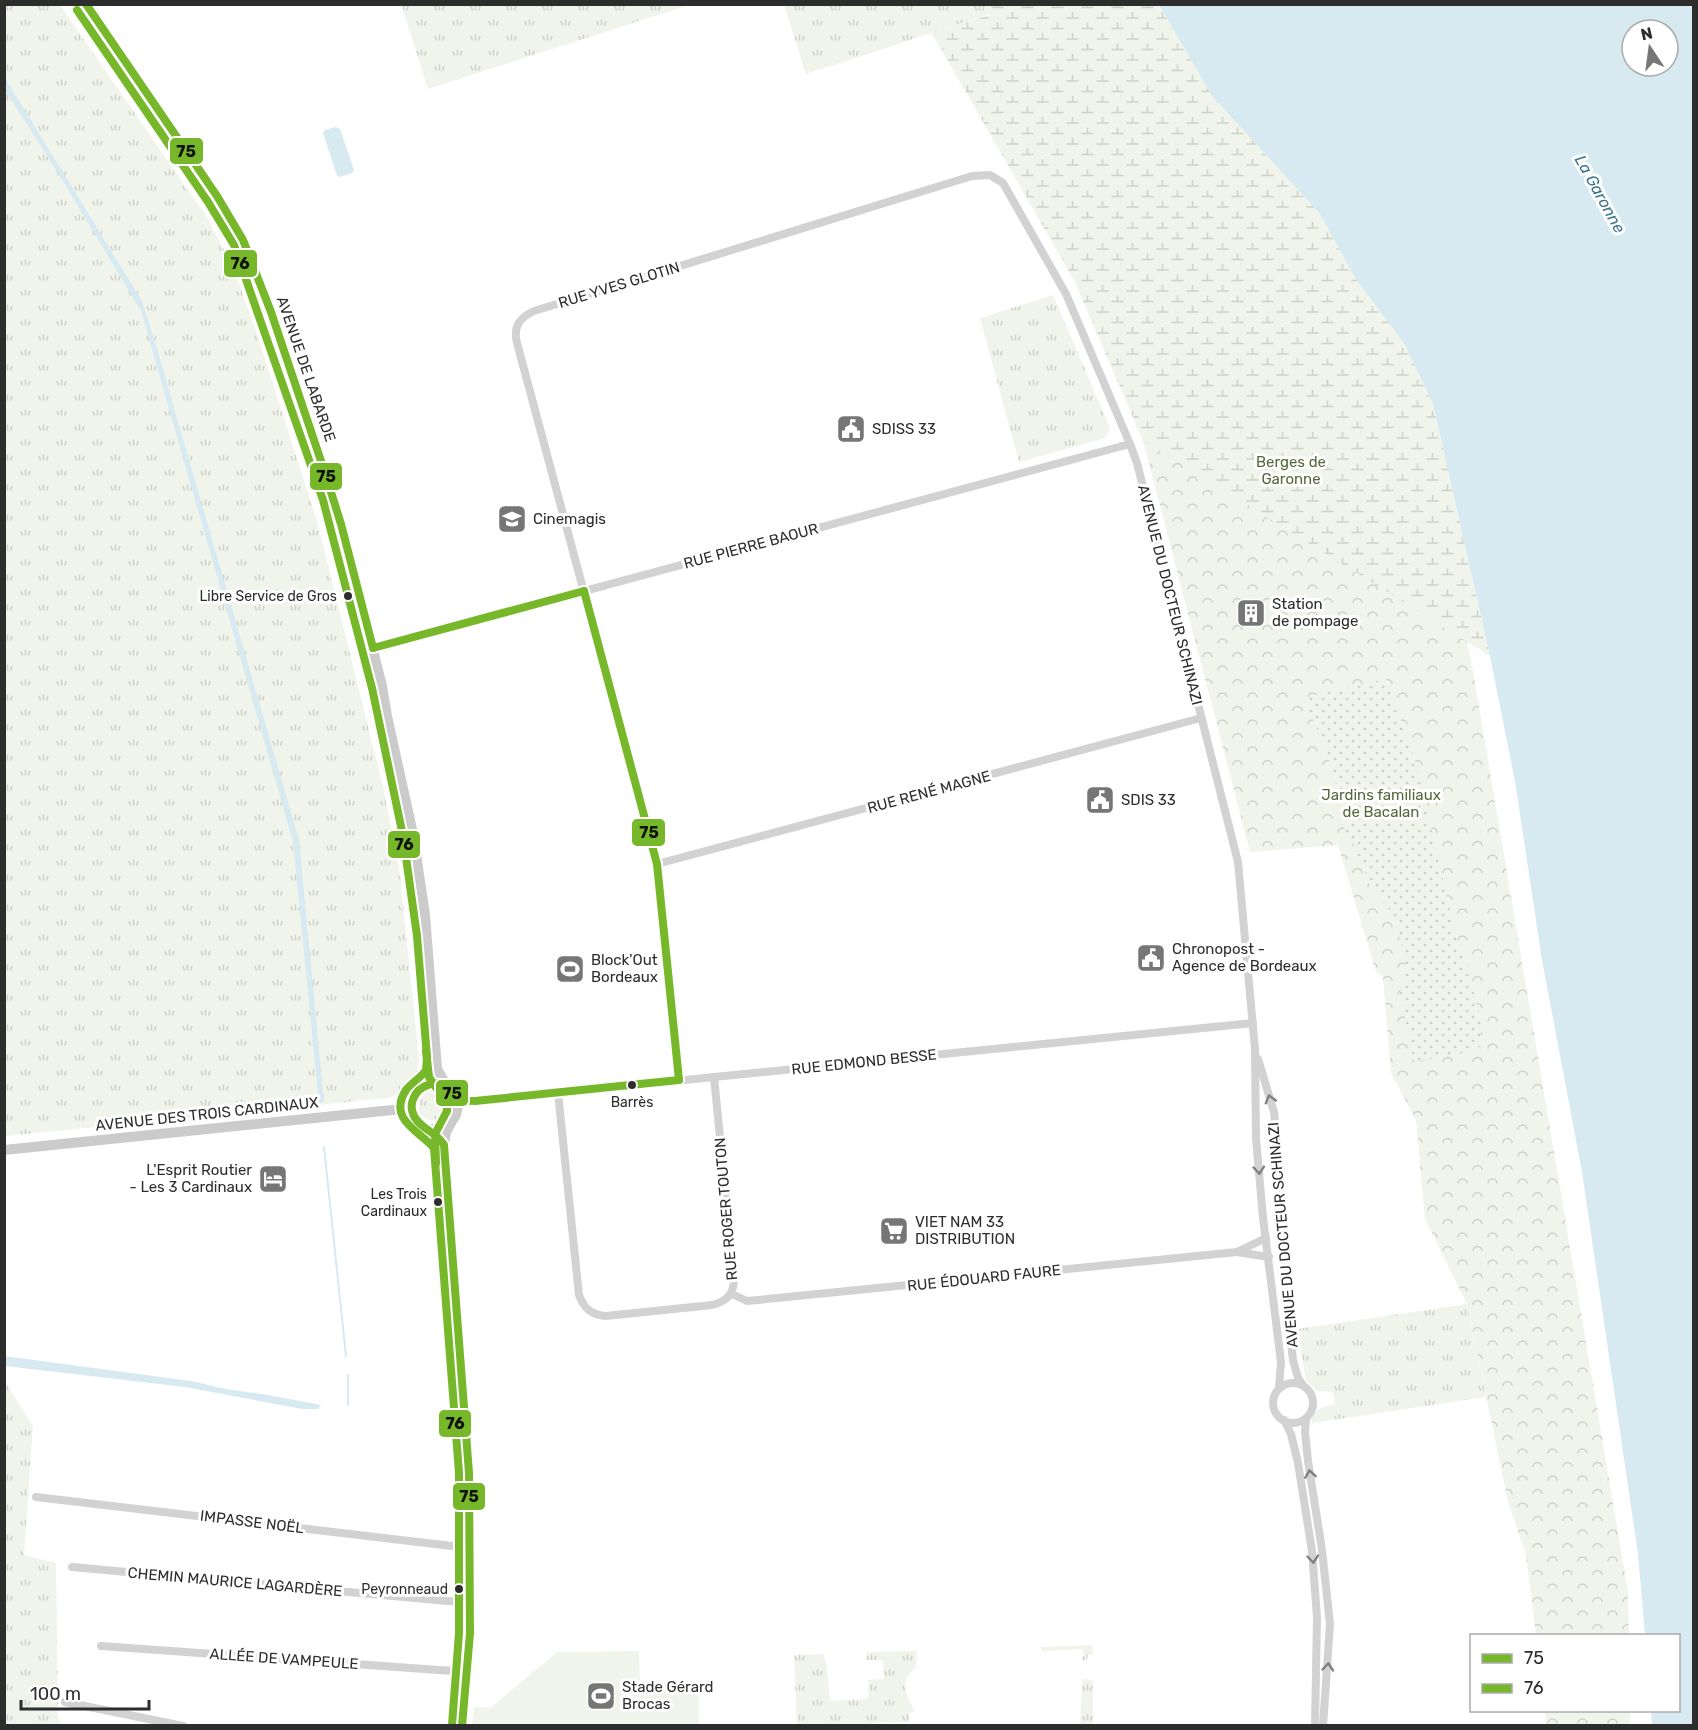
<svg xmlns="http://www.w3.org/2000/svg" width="1698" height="1730" font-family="Rubik,sans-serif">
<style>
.grass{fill:url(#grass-tufts)}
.forest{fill:url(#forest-crowns)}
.wetland{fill:url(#wetland-marsh)}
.garden{fill:url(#garden-dots)}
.pitch{fill:#f1f4eb}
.water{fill:#d7e9f1;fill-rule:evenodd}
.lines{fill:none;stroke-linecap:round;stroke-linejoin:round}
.stream{stroke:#d7e9f1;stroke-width:2}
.minor{stroke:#d2d2d2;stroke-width:8}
.secondary{stroke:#cbcbcb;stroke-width:10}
.bus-1-casing{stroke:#fff;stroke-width:12}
.bus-2-casing{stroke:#fff;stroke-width:12}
.bus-1{stroke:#76b82a;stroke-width:8}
.bus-2{stroke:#76b82a;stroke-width:8}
.oneway{stroke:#808080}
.bus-dot{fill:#2d2d2d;stroke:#fff;stroke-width:2}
.labels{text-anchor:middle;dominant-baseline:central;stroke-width:6;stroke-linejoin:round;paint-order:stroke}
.bus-label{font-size:14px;fill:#2d2d2d;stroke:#fff;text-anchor:end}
.street-label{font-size:15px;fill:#2d2d2d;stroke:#fff}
.poi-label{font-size:15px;fill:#2d2d2d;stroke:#fff;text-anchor:start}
.park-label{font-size:15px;fill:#54693a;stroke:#fff}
.water-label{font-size:16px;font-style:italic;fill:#3b7590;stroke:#fff}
.line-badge{stroke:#fff;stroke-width:2}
.pale-badge-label{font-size:16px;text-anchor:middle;font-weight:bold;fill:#111}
</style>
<defs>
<pattern id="grass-tufts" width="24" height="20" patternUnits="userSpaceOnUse" patternTransform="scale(1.5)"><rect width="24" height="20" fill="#f1f4eb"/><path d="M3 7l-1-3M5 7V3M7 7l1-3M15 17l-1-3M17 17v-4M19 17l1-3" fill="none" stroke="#cfd2ca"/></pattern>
<pattern id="forest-crowns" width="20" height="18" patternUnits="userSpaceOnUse" patternTransform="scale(1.5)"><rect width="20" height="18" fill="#f1f4eb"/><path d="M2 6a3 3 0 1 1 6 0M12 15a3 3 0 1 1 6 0" fill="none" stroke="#cfd2ca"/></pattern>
<pattern id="wetland-marsh" width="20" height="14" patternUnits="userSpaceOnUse" patternTransform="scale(1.5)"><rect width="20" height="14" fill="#f1f4eb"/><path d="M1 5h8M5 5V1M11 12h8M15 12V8" fill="none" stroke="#cfd2ca"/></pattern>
<pattern id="garden-dots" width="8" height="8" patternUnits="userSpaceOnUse" patternTransform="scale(1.5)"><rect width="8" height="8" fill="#f1f4eb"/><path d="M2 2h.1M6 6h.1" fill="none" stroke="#cfd2ca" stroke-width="1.8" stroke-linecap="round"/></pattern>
</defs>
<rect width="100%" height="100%" fill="#fff"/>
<!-- grass -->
<g class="grass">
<path d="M 401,4 L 689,4 L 689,5 L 428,89 Z"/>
<path d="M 985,4 L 990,14 L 806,74 L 784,5 Z"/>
<path d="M 5,5 L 60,5 L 208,219 L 233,267 L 257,334 L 317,521 L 384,791 L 400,875 L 419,1061 C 415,1085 410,1090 388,1098 L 5,1136 Z"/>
<path d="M 1053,295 L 1110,428 L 1105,438 L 1019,462 L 980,318 Z"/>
<circle cx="434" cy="1106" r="15"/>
<path d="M 1467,1304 L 1486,1397 L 1312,1423 C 1311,1410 1324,1406 1335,1404 L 1333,1392 L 1317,1391 L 1306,1380 L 1297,1329 Z"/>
<path d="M 5,1382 L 33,1426 L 24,1555 L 56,1563 L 58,1715 L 61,1725 L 5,1725 Z"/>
<path d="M 1092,1645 L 1093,1655 L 1088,1655 L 1087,1660 L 1082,1660 L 1084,1653 L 1081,1649 L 1042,1651 L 1040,1647 Z"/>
<path d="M 917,1651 L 916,1667 C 897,1684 907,1693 915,1712 L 909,1713 L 909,1722 L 872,1723 L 871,1726 L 797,1725 L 794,1655 L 823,1654 L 827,1666 L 830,1701 L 867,1699 L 869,1696 L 868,1680 L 884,1679 L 883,1660 L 867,1660 L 866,1652 Z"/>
<path d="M 1084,1679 L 1093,1680 L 1093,1725 L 1080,1725 L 1082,1681 Z"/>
</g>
<!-- forest -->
<g class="forest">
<path d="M 985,5 L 1210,116 L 1418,413 L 1473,671 L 1628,1592 L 1629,1635 L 1536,1635 L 1526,1555 L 1508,1502 L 1467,1304 L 1425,1219 L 1416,1120 L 1391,1073 L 1383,976 L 1376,972 L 1338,845 L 1250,852 L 1143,440 L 1074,280 L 932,33 L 990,15 Z"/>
<path d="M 1545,1711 L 1630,1711 L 1630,1725 L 1546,1725 Z"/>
</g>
<!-- wetland -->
<path class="wetland" d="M 985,5 L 1159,5 L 1212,96 L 1320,214 L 1355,278 L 1405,345 L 1433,404 L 1490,656 L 1143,440 L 1074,280 L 932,33 L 990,15 Z"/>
<!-- garden -->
<path class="garden" d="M 1386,679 L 1417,766 L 1455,932 L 1467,966 L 1481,1021 L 1481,1046 L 1468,1052 L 1414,1062 L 1400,993 L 1406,968 L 1402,946 L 1392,913 L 1371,887 L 1354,845 L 1338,818 L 1337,787 L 1324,745 L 1306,703 L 1307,697 Z"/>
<!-- pitch -->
<path class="pitch" d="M 639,1651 L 640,1686 L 698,1684 L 699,1725 L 472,1725 L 474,1707 L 490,1708 L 557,1652 Z"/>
<!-- water -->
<g class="water">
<path d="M 1159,5 L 1693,5 L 1693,1725 L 1652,1725 L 1651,1711 L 1678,1710 L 1678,1636 L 1645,1635 L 1638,1554 L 1582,1172 L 1542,960 L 1515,781 L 1490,656 L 1433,404 L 1405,345 L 1355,278 L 1320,214 L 1212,96 ZM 1632,30 L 1668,30 L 1668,66 L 1632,66 Z"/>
<path d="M 5,78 L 142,301 L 155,342 L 299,840 L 324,1101 L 319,1104 L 293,842 L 141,311 L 58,173 L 5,90 Z"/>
<path d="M 336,127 L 340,129 L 354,170 L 352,173 L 340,177 L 337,176 L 323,133 L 325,130 Z"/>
<path d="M 4,1356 L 191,1381 L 226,1389 L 262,1394 L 321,1405 L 318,1409 L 302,1409 L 185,1387 L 5,1366 Z"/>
</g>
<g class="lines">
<!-- stream -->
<g class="stream">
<path d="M 324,1147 L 346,1356"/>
<path d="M 348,1405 L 348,1375"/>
</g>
<!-- minor -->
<g class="minor">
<path d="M 373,648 L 1130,444"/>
<path d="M 657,864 L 1201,718"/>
<path d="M 1258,1059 L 1274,1112 L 1284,1216 L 1283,1269 L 1285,1293 L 1293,1360 L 1298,1378 L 1303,1385"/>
<path d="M 679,1080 L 657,864 L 517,343 C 513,327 519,318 534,311 L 972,176 L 990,175 L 1003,183 L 1066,294 L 1130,444 L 1137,463 L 1238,862 L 1255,1049 L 1256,1138 L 1263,1218 L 1281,1362 L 1279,1388"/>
<path d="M 558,1093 L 579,1295 C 584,1309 592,1315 606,1316 L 712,1305 C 727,1301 734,1294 734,1279 L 714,1077"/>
<path d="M 456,1097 L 475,1101 L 1253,1023"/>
<path d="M 1239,1251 L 1266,1238"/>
<path d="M 732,1294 L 747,1301 L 758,1300 L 1237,1252 L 1269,1257"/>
<circle cx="1293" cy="1403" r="20"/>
<path d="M 1306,1419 L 1305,1432 L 1308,1461 L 1322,1550 L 1330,1624 L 1323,1726"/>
<path d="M 1284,1420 L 1291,1434 L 1298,1463 L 1312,1551 L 1317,1617 L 1315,1726"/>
<path d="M 36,1497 L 469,1548"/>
<path d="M 72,1567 L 470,1603"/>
<path d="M 101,1646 L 467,1672"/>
<path d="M 65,1702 L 183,1726"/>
</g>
<!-- secondary -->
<g class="secondary">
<path d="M 86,4 L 217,196 L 243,240 L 271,312 L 325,473 L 341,524 L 382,686 L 387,716 L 413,834 L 425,915 L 437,1069 L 448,1088"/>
<path d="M 451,1123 L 446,1132 L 444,1145 L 469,1473 L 470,1633 L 462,1726"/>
<path d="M 429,1129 C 451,1132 465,1111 453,1092 C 433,1073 402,1091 414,1116 C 420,1130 437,1129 444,1145"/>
<path d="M 4,1150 L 412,1108"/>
</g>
<!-- bus-1 casing -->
<g class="bus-1-casing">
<g id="bus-1">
<path d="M 86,4 L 217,196 L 243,240 L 271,312 L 325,473 L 341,524 L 373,648"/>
<path d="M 584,591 L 657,864 L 679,1080"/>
<path d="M 373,648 L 584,591"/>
<path d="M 462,1726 L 470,1633 L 469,1473 L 444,1145 C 437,1132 420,1129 414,1116 C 411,1110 411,1103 414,1097 C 419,1086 436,1079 446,1087 C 451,1091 454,1097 461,1099 C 465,1101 470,1101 475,1101 L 679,1080"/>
</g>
</g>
<!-- bus-2 casing -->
<g class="bus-2-casing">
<g id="bus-2">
<path d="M 77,10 L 208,202 L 234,245 L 323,500 L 372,688 L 403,836 L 417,936 L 427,1057 L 426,1070 C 421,1078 412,1082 406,1090 C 387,1120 420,1131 434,1148 L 459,1473 L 459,1633 L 452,1725"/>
<path d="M 426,1051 L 429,1077 L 447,1104 L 447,1111 L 435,1134 L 436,1163"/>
</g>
</g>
<!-- bus-1 -->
<use href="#bus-1" class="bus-1"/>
<!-- bus-2 -->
<use href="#bus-2" class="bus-2"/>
</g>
<!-- one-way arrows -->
<defs><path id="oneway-chevron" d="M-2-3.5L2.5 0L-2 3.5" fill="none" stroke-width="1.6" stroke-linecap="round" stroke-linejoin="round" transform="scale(1.5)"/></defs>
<g class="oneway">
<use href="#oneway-chevron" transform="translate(1270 1099) rotate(-106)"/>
<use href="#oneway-chevron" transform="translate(1259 1170) rotate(85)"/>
<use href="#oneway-chevron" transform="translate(1310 1474) rotate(-99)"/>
<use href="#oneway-chevron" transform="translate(1313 1559) rotate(85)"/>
<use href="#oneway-chevron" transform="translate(1328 1667) rotate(-85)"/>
</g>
<!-- icons -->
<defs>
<g id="civic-square" transform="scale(1.5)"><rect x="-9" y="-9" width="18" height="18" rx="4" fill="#767676" stroke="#fff"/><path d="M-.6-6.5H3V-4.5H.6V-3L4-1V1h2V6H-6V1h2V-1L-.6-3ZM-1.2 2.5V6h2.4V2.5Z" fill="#fff"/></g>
<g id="university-square" transform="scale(1.5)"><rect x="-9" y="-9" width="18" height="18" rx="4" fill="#767676" stroke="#fff"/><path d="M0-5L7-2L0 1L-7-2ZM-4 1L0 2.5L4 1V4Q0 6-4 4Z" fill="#fff"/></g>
<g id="building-square" transform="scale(1.5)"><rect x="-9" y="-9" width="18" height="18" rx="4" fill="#767676" stroke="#fff"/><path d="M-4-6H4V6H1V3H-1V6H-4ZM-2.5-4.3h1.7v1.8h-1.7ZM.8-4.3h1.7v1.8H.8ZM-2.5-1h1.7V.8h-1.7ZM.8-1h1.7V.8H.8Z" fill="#fff"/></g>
<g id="stadium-square" transform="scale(1.5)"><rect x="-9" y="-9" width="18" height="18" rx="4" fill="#767676" stroke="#fff"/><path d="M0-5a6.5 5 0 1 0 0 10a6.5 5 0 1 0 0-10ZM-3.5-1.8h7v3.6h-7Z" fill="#fff"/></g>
<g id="hotel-square" transform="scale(1.5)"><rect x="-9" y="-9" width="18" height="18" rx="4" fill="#767676" stroke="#fff"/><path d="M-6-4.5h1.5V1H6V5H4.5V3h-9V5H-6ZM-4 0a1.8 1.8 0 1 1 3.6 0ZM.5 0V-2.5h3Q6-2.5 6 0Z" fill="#fff"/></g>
<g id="supermarket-square" transform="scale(1.5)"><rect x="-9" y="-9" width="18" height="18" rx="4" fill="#767676" stroke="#fff"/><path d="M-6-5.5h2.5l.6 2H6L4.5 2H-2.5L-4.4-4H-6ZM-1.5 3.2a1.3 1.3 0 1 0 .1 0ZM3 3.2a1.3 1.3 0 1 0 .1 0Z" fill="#fff"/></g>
</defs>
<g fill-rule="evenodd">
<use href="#civic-square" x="851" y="429"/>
<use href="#university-square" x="512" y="519"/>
<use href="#building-square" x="1251" y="613"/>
<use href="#civic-square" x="1100" y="800"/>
<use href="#civic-square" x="1151" y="958"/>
<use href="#stadium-square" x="570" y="969"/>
<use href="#hotel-square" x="273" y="1179"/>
<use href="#supermarket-square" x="894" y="1231"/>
<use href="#stadium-square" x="601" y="1696"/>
</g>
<!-- markers -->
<g class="bus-dot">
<circle cx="348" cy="596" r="5"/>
<circle cx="632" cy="1085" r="5"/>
<circle cx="438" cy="1202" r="5"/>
<circle cx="459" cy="1589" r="5"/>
</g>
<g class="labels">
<!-- bus labels -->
<g class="bus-label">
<text x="337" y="596">Libre Service de Gros</text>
<text x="632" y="1102" text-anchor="middle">Barrès</text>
<text x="427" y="1194">Les Trois<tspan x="427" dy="17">Cardinaux</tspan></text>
<text x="448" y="1589">Peyronneaud</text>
</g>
<!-- street labels -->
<g class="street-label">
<text transform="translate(619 285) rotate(-17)">RUE YVES GLOTIN</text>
<text transform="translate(306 369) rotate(71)">AVENUE DE LABARDE</text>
<text transform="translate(751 546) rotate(-15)">RUE PIERRE BAOUR</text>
<text transform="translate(1170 595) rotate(76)">AVENUE DU DOCTEUR SCHINAZI</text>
<text transform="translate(929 792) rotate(-15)">RUE RENÉ MAGNE</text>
<text transform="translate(864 1062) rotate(-6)">RUE EDMOND BESSE</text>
<text transform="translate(207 1114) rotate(-6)">AVENUE DES TROIS CARDINAUX</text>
<text transform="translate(726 1209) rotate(-95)">RUE ROGER TOUTON</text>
<text transform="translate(1283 1235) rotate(-95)">AVENUE DU DOCTEUR SCHINAZI</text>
<text transform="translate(984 1278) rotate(-6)">RUE ÉDOUARD FAURE</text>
<text transform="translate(252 1522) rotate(7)">IMPASSE NOËL</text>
<text transform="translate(235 1582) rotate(5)">CHEMIN MAURICE LAGARDÈRE</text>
<text transform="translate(284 1659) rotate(4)">ALLÉE DE VAMPEULE</text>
</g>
<!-- poi labels -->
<g class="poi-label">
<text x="872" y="429">SDISS 33</text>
<text x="533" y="519">Cinemagis</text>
<text x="1272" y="604">Station<tspan x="1272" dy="17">de pompage</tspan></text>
<text x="1121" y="800">SDIS 33</text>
<text x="1172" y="949">Chronopost -<tspan x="1172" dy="17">Agence de Bordeaux</tspan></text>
<text x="591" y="960">Block'Out<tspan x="591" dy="17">Bordeaux</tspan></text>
<text x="252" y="1170" text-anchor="end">L'Esprit Routier<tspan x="252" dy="17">- Les 3 Cardinaux</tspan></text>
<text x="915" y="1222">VIET NAM 33<tspan x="915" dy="17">DISTRIBUTION</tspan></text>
<text x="622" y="1687">Stade Gérard<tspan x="622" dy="17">Brocas</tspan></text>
</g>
<!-- park labels -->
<g class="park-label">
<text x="1291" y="462">Berges de<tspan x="1291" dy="17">Garonne</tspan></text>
<text x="1381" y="795">Jardins familiaux<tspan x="1381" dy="17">de Bacalan</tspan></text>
</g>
<!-- water labels -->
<g class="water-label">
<text transform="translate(1600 194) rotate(61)">La Garonne</text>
</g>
</g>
<g class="line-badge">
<rect x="169" y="137" width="35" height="28" rx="6" fill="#76b82a"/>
<rect x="223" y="249" width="35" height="29" rx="6" fill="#76b82a"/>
<rect x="309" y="462" width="34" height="29" rx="6" fill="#76b82a"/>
<rect x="631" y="818" width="35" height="29" rx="6" fill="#76b82a"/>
<rect x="387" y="830" width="34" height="29" rx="6" fill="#76b82a"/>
<rect x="435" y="1079" width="34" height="28" rx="6" fill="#76b82a"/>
<rect x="438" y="1409" width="34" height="29" rx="6" fill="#76b82a"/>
<rect x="452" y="1482" width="34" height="29" rx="6" fill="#76b82a"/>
</g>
<g class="pale-badge-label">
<text x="186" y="157">75</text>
<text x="240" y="269">76</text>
<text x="326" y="482">75</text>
<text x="649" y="838">75</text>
<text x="404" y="850">76</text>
<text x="452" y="1099">75</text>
<text x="455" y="1429">76</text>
<text x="469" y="1502">75</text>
</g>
<!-- border -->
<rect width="1698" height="1730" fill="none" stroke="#2d2d2d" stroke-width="12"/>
<!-- legend -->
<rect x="1470" y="1634" width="210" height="78" fill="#ffffff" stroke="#ababab" stroke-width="1.5"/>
<rect x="1482" y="1654" width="30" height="9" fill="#76b82a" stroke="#ababab" stroke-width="1.5"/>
<text x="1524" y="1664" font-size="18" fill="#2d2d2d">75</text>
<rect x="1482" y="1684" width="30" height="9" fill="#76b82a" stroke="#ababab" stroke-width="1.5"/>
<text x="1524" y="1694" font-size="18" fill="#2d2d2d">76</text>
<!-- north arrow -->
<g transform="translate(1650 48) rotate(347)"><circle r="28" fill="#ffffff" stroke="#ababab" stroke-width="1.5"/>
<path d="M0-4.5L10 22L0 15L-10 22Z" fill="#767676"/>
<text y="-9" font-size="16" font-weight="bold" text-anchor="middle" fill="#2d2d2d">N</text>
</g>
<!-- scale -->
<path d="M21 1700v9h128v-9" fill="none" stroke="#2d2d2d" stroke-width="3"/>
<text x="30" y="1700" font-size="18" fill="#2d2d2d" stroke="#ffffff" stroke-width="4.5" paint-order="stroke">100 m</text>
</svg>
